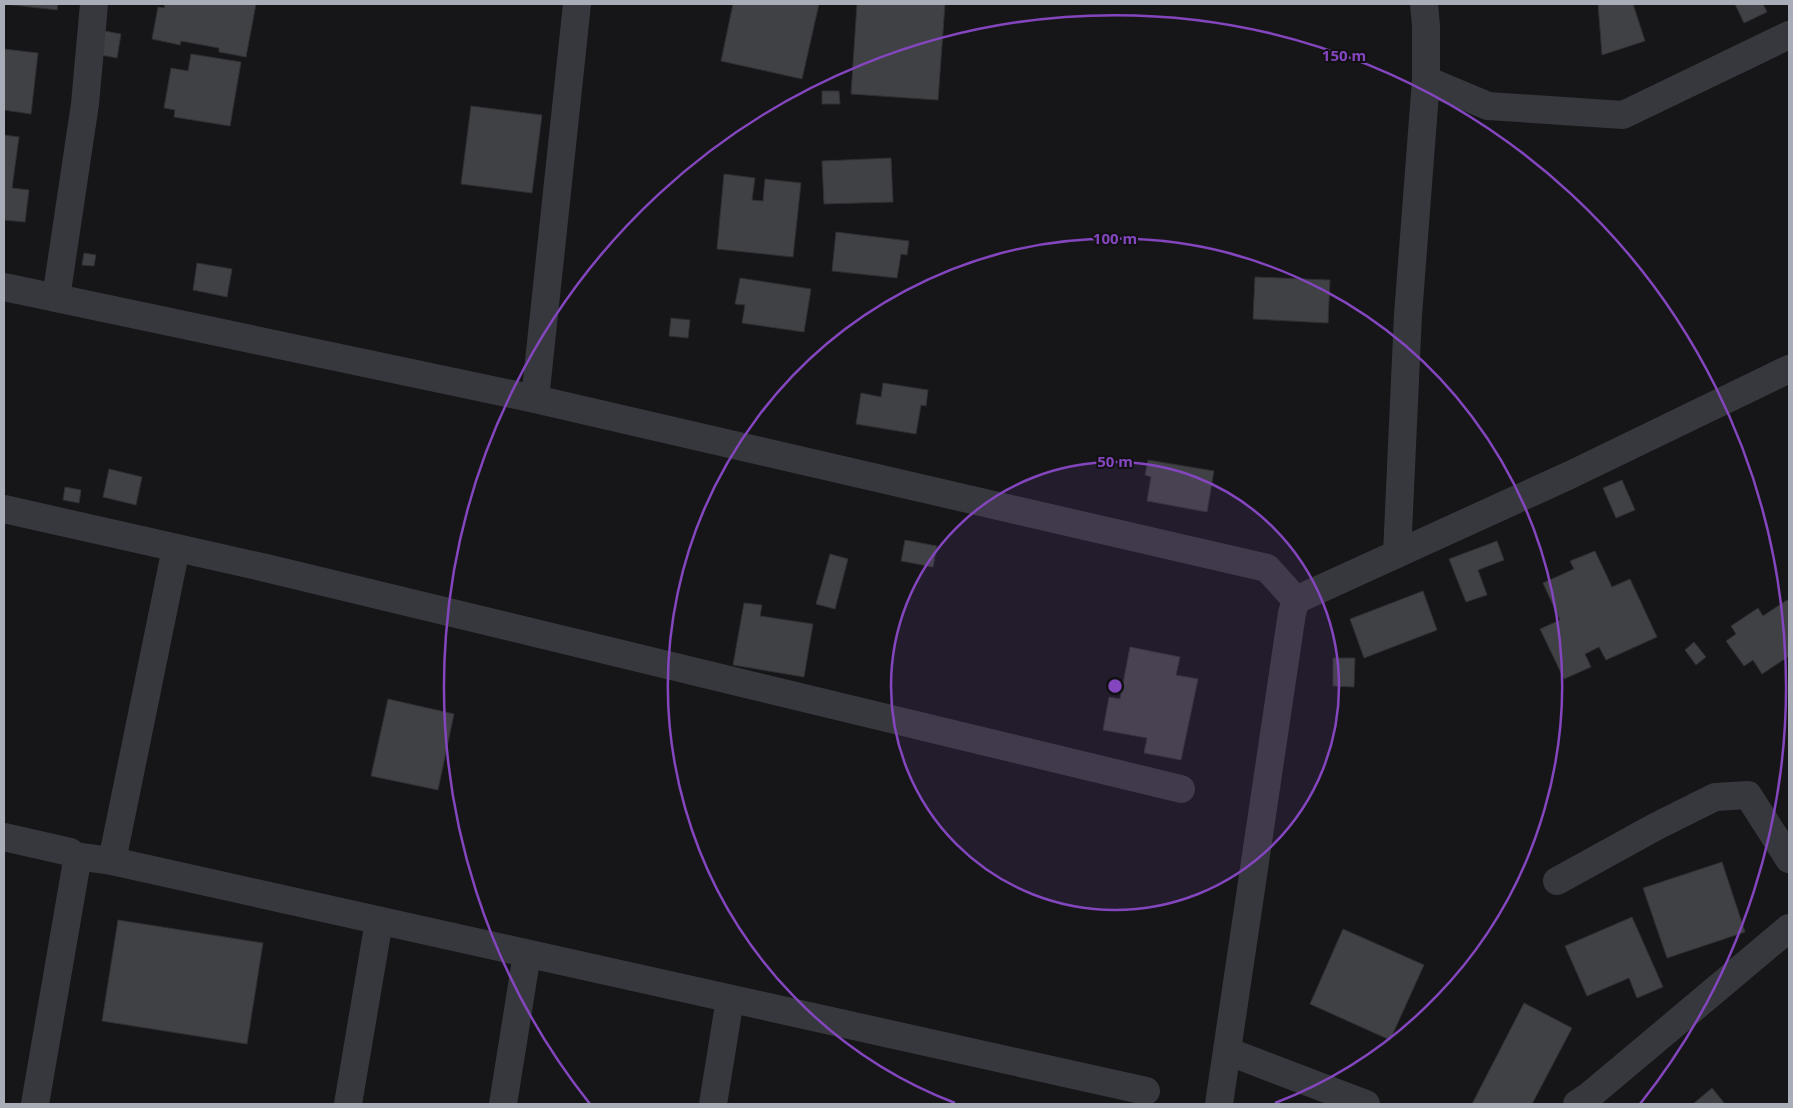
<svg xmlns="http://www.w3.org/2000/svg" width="1793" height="1108" font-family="'Noto Sans',sans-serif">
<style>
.building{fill:#404145;stroke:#303034}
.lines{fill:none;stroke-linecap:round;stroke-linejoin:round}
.minor{stroke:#37383d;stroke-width:28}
.ring{fill:none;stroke:#8446be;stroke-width:2.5}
.centre{fill:#8446be;stroke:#111113;stroke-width:2.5}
.ring-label{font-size:15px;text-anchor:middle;font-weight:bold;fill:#8446be;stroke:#111113;stroke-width:4;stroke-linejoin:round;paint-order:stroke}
</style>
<rect width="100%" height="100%" fill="#161618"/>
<!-- building -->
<g class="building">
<path d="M 4,4 L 58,4 L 57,10 Z"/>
<path d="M 165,4 L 256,4 L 246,57 L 219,52 L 219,48 L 181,41 L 180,45 L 152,39 L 158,7 L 164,8 Z"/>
<path d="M 733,4 L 819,4 L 802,79 L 721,61 Z"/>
<path d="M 857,4 L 945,4 L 938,100 L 851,94 Z"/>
<path d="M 1598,4 L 1633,4 L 1645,41 L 1602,55 Z"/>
<path d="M 1735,4 L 1763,4 L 1767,12 L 1744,23 Z"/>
<path d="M 99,30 L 121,34 L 117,58 L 95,54 Z"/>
<path d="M 4,49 L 38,53 L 31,114 L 4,110 Z"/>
<path d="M 191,54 L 241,62 L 230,126 L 174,117 L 175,110 L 164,108 L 171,68 L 188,71 Z"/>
<path d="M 822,91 L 839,91 L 840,104 L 822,104 Z"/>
<path d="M 471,106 L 542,115 L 532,193 L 461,184 Z"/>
<path d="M 4,135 L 19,137 L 12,188 L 29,190 L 25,222 L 4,220 Z"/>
<path d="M 891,158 L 893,202 L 824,204 L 822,161 Z"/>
<path d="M 724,174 L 755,178 L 752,200 L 763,201 L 765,179 L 801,183 L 793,257 L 717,249 Z"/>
<path d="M 836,232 L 909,241 L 907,255 L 901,254 L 897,278 L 832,271 Z"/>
<path d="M 84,253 L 96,255 L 94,266 L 82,265 Z"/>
<path d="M 197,263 L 232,269 L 227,297 L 193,290 Z"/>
<path d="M 1255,277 L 1330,280 L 1328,323 L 1253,319 Z"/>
<path d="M 740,278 L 811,289 L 804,332 L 742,323 L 745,305 L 735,304 Z"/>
<path d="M 671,318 L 690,320 L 688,338 L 669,336 Z"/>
<path d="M 883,383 L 928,390 L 926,406 L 921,405 L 916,434 L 856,424 L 861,393 L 881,397 Z"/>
<path d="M 1148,460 L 1214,471 L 1207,512 L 1147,501 L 1151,477 L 1145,475 Z"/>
<path d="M 109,469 L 142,477 L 136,505 L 103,497 Z"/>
<path d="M 1622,480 L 1635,510 L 1616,518 L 1603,488 Z"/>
<path d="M 65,487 L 81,490 L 79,503 L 63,500 Z"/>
<path d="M 905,540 L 937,546 L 933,567 L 901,561 Z"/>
<path d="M 1497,541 L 1504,560 L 1478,570 L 1487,595 L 1466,602 L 1449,559 Z"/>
<path d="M 1595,551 L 1612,587 L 1630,579 L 1657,637 L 1606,660 L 1599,647 L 1585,654 L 1591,667 L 1564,679 L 1540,629 L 1560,620 L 1543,583 L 1574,569 L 1570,561 Z"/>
<path d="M 830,554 L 848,559 L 835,609 L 816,604 Z"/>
<path d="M 1423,591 L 1437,630 L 1364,658 L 1350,619 Z"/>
<path d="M 1787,600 L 1789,602 L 1789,656 L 1762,674 L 1753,660 L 1744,666 L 1726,641 L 1736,634 L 1731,626 L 1758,608 L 1763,616 Z"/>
<path d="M 744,603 L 762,605 L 760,616 L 813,624 L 804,677 L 733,665 Z"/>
<path d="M 1694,642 L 1706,657 L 1696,665 L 1685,650 Z"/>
<path d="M 1130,647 L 1180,657 L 1176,675 L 1198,679 L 1181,760 L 1144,753 L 1147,738 L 1103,730 L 1109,697 L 1120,699 Z"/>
<path d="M 1333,658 L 1355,658 L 1354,687 L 1333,686 Z"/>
<path d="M 388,699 L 454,714 L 438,790 L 371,776 Z"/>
<path d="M 1722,862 L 1745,932 L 1667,958 L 1643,888 Z"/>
<path d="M 1632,917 L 1663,987 L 1637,998 L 1629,978 L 1587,996 L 1565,946 Z"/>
<path d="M 118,920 L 263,943 L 247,1044 L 102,1021 Z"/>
<path d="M 1343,929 L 1424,965 L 1390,1040 L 1310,1004 Z"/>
<path d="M 1524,1003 L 1572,1028 L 1532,1104 L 1472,1104 Z"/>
<path d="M 1712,1088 L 1725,1104 L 1693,1104 Z"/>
</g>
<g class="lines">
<!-- minor -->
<g class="minor">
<path d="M 1426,80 L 1488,106 L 1623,115 L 1789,35"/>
<path d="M 4,287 L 535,399 L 1267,568 L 1296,600 L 1292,613 L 1219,1104"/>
<path d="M 56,298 L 85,104 L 94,4"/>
<path d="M 535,399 L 577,4"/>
<path d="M 4,509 L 266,568 L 1181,789"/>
<path d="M 1397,554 L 1408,315 L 1426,80 L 1426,26 L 1424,4"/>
<path d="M 1296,600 L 1570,475 L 1789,369"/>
<path d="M 4,837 L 70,852 L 75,856 L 77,861 L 35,1104"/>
<path d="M 75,856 L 112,861 L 1146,1091"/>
<path d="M 112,861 L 176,548"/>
<path d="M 1557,881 L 1655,827 L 1715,797 L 1748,795 L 1789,859"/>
<path d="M 1227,1051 L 1366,1104"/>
<path d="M 348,1104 L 379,921"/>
<path d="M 503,1104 L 527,954"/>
<path d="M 713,1104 L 730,999"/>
<path d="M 1577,1104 L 1589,1096 L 1789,928"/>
</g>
</g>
<!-- distance rings -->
<circle cx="1115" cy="686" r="224" fill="#8446be" fill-opacity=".12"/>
<g class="ring">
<circle cx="1115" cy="686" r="224"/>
<path d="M955 1103A447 447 0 1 1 1275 1103"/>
<path d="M590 1104A671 671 0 1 1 1640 1104"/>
</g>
<circle cx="1115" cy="686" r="8" class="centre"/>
<g class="ring-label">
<text x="1344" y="61">150 m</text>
<text x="1115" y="244">100 m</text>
<text x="1115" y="467">50 m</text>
</g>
<!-- border -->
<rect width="1793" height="1108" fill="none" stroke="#a8adb8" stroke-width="10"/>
</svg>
